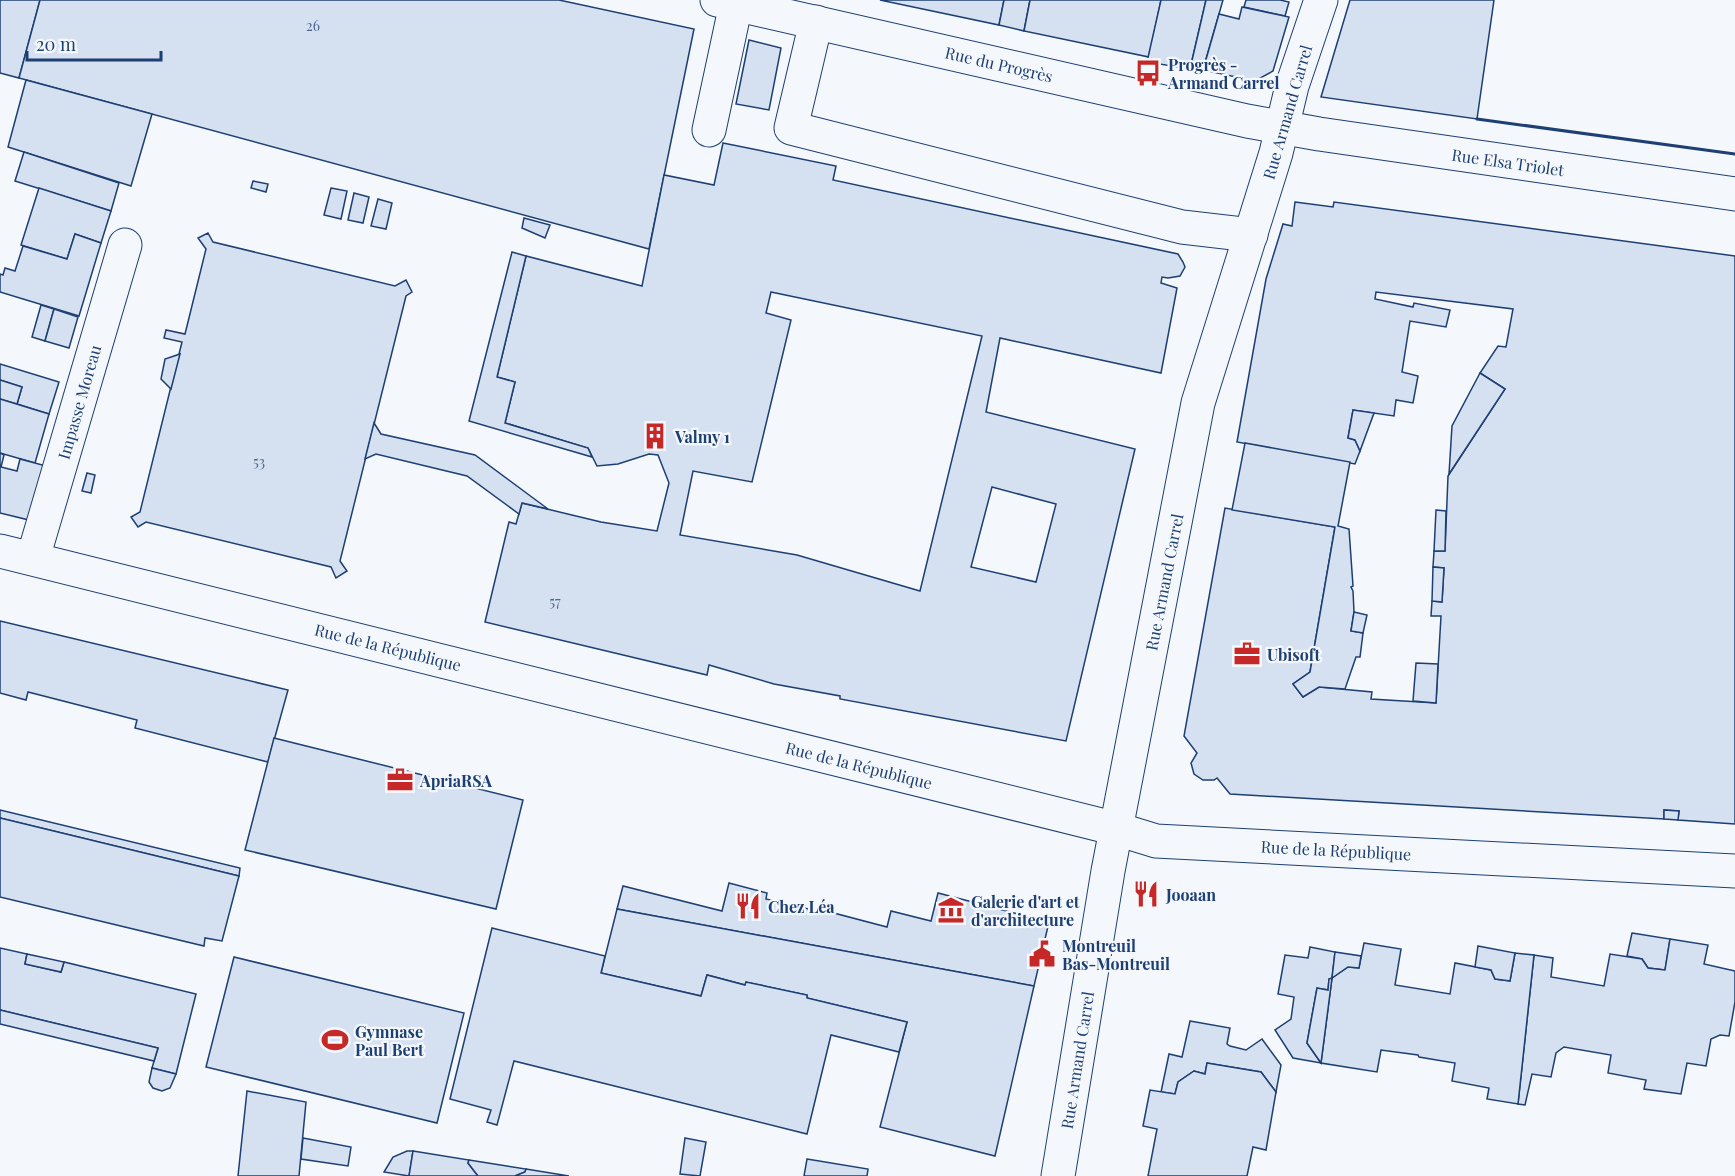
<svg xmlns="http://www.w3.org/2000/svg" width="1735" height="1176" font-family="'Playfair Display',serif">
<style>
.building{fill:#d5e0f0;stroke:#1d3f73;stroke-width:1.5;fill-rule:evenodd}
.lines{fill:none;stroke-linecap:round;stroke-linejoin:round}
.minor-casing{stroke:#1d3f73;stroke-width:35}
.minor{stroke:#f4f7fb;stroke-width:33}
.wall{stroke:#1d3f73;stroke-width:3}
.labels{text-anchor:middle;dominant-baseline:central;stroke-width:4.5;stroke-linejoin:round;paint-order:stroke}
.number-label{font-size:14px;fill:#4b6792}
.street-label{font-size:16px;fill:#1d3f73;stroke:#f4f7fb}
.poi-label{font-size:16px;font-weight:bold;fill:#1d3f73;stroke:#f4f7fb;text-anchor:start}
</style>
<rect width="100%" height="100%" fill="#f4f7fb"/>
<!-- building -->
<g class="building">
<path d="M 0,0 L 40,0 L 19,78 L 0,73 Z"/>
<path d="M 40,0 L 559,0 L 694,29 L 649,249 L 19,78 Z"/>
<path d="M 880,0 L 1004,0 L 999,25 Z"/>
<path d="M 1004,0 L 1030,0 L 1024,31 L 999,25 Z"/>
<path d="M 1030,0 L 1161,0 L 1149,57 L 1024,31 Z"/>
<path d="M 1161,0 L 1206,0 L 1190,69 L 1147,62 Z"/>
<path d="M 1206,0 L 1223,0 L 1204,66 L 1190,69 Z"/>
<path d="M 1246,0 L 1280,0 L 1289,2 L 1285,16 L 1244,7 Z"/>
<path d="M 1350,0 L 1494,0 L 1477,119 L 1321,97 Z"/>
<path d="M 1242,7 L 1289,17 L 1273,71 L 1255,81 L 1203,70 L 1219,14 L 1239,19 Z"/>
<path d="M 749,40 L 781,48 L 769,110 L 736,104 Z"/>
<path d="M 26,80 L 152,114 L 131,186 L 8,147 Z"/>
<path d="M 723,143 L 836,166 L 833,180 L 1178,254 L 1183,262 L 1185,267 L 1180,276 L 1168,278 L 1162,277 L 1161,283 L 1177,288 L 1161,373 L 1000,338 L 986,412 L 1135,449 L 1066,741 L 840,699 L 840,696 L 774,684 L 709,665 L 707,675 L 485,622 L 509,522 L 516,524 L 522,503 L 601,522 L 657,531 L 669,483 L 658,455 L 649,454 L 618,464 L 597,466 L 588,448 L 505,423 L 515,382 L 497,377 L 526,256 L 642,286 L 664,175 L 714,185 ZM 771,292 L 982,336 L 920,591 L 797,555 L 680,535 L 693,471 L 752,482 L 791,320 L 766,313 ZM 992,487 L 1056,504 L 1036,582 L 971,567 Z"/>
<path d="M 24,152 L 119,183 L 111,211 L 15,181 Z"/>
<path d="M 253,181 L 268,184 L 266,192 L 251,188 Z"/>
<path d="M 39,188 L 111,211 L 101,243 L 75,234 L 67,259 L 21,245 Z"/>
<path d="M 331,188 L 347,191 L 341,219 L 324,215 Z"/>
<path d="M 354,193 L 369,197 L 363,223 L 348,220 Z"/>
<path d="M 378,199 L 392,203 L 386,229 L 371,226 Z"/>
<path d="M 1295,202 L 1333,207 L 1334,202 L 1735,256 L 1735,824 L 1678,820 L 1679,811 L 1664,810 L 1664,819 L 1230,794 L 1217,778 L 1214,780 L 1203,780 L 1194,774 L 1191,763 L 1197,753 L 1184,736 L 1225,508 L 1335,527 L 1310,672 L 1293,684 L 1303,697 L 1319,687 L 1372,692 L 1371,699 L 1436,703 L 1441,616 L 1431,616 L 1432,601 L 1442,602 L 1444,568 L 1433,567 L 1434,551 L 1445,551 L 1448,476 L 1505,389 L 1480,373 L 1498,346 L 1506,347 L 1513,309 L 1376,292 L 1375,299 L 1413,307 L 1414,303 L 1450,310 L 1446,327 L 1410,321 L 1402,372 L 1418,376 L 1413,403 L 1396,400 L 1394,416 L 1353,410 L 1348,438 L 1355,440 L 1360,451 L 1355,464 L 1237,442 L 1266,279 L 1283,224 L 1292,226 Z"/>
<path d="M 524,218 L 550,225 L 545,238 L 522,228 Z"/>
<path d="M 208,233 L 213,242 L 395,286 L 406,280 L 412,292 L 406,296 L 340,561 L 347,571 L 336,578 L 331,567 L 146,522 L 138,527 L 131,517 L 140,512 L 182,342 L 164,338 L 166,330 L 185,334 L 206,249 L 198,238 Z"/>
<path d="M 75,234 L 101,243 L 79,316 L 0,292 L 0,274 L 3,275 L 5,268 L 15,271 L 23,246 L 67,259 Z"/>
<path d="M 512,252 L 526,256 L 497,377 L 515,382 L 505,423 L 588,448 L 592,457 L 469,421 Z"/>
<path d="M 41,305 L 54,309 L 45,341 L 32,337 Z"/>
<path d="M 54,309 L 78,317 L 69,348 L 45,341 Z"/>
<path d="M 180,354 L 171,389 L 161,379 L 165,359 Z"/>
<path d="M 0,364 L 59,382 L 49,414 L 17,404 L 22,387 L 0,380 Z"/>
<path d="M 1480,373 L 1505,389 L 1449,474 L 1452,426 Z"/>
<path d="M 0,380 L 22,387 L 17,404 L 0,399 Z"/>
<path d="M 0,399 L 49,414 L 35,463 L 0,453 Z"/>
<path d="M 1353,410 L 1374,413 L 1360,451 L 1355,440 L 1348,438 Z"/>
<path d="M 374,423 L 381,434 L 475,455 L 548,509 L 522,503 L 519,514 L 467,476 L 376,454 L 365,459 Z"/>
<path d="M 1245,443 L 1350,462 L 1338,526 L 1349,529 L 1353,586 L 1351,587 L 1353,591 L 1354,612 L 1351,631 L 1363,633 L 1360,657 L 1356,657 L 1345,689 L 1319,687 L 1303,697 L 1293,684 L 1310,672 L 1335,527 L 1232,510 Z"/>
<path d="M 0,453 L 4,455 L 1,467 L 17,471 L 20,459 L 46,466 L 29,520 L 0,513 Z"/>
<path d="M 87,473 L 95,475 L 91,493 L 82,491 Z"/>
<path d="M 1436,510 L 1446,511 L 1445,551 L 1434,551 Z"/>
<path d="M 1433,567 L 1444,568 L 1442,602 L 1432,601 Z"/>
<path d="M 1354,612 L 1367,615 L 1363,633 L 1351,631 Z"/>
<path d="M 0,621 L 288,690 L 268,762 L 135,728 L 137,720 L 28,692 L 26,700 L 0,693 Z"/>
<path d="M 1416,663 L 1438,664 L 1436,703 L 1413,701 Z"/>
<path d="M 274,738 L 523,800 L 496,909 L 245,850 Z"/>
<path d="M 0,810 L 240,868 L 239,876 L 0,818 Z"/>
<path d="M 1664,810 L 1679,811 L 1678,820 L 1664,819 Z"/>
<path d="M 0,818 L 239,876 L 222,941 L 205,938 L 204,946 L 0,897 Z"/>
<path d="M 729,883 L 767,893 L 766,899 L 825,913 L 826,911 L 887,927 L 891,911 L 931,921 L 938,893 L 1049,922 L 1034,986 L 617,909 L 623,886 L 722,911 Z"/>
<path d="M 617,909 L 1034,986 L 995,1156 L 880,1127 L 907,1022 L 807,998 L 807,995 L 746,982 L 745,985 L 707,975 L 701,996 L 601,973 Z"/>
<path d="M 492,928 L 605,956 L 601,973 L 701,996 L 707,975 L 745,985 L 746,982 L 807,995 L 807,998 L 907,1022 L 899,1052 L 831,1035 L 807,1134 L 514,1061 L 497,1125 L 487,1122 L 491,1110 L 450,1099 Z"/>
<path d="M 1632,933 L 1670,939 L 1665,970 L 1648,968 L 1642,959 L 1627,956 Z"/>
<path d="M 1670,939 L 1708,945 L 1704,964 L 1735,971 L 1735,1002 L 1729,1036 L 1720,1035 L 1711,1039 L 1706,1066 L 1687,1063 L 1681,1094 L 1644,1089 L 1646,1080 L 1608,1073 L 1611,1055 L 1564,1047 L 1556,1053 L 1551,1077 L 1532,1074 L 1525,1105 L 1518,1104 L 1534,955 L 1553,958 L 1551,977 L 1604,986 L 1610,954 L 1642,959 L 1648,968 L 1665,970 Z"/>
<path d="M 1364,943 L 1401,949 L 1395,985 L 1450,994 L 1455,963 L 1491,970 L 1495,979 L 1510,981 L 1515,953 L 1534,955 L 1518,1104 L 1487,1099 L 1489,1088 L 1452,1081 L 1455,1063 L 1419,1057 L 1418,1055 L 1381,1050 L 1377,1072 L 1321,1063 L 1332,978 L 1348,967 L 1359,968 Z"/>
<path d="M 1478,946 L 1515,953 L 1510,981 L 1495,979 L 1491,970 L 1475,967 Z"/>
<path d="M 1310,947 L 1335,952 L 1332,978 L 1329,979 L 1328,990 L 1317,988 L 1307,1043 L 1321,1063 L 1293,1058 L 1275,1030 L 1291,1019 L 1294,997 L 1278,994 L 1285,955 L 1308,958 Z"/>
<path d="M 0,948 L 27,954 L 25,964 L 61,972 L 64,962 L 196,994 L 176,1074 L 152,1068 L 158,1048 L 0,1010 Z"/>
<path d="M 1335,952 L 1361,956 L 1359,968 L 1348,967 L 1332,978 Z"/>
<path d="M 27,954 L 64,962 L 61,972 L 25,964 Z"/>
<path d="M 234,957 L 464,1013 L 437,1123 L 206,1067 Z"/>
<path d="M 1332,978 L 1321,1063 L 1307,1043 L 1317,988 L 1328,990 L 1329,979 Z"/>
<path d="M 0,1010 L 158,1048 L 154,1061 L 0,1024 Z"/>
<path d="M 1190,1021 L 1230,1028 L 1227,1044 L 1230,1046 L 1246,1050 L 1262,1039 L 1281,1065 L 1276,1092 L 1261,1072 L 1207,1063 L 1205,1074 L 1194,1071 L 1178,1082 L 1175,1094 L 1161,1092 L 1169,1054 L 1182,1057 Z"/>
<path d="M 1207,1063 L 1261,1072 L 1276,1092 L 1266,1150 L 1253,1147 L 1247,1176 L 1148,1176 L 1157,1129 L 1143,1126 L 1150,1090 L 1175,1094 L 1178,1082 L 1194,1071 L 1205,1074 Z"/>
<path d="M 152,1068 L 176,1074 L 170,1088 L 162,1091 L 153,1088 L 149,1082 Z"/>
<path d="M 247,1091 L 306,1102 L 299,1176 L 238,1176 Z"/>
<path d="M 303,1138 L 351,1147 L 348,1166 L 301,1159 Z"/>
<path d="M 685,1138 L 706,1142 L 700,1176 L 680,1174 Z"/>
<path d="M 407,1151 L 413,1151 L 409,1176 L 384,1172 L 393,1157 Z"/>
<path d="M 413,1151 L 469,1160 L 468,1163 L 478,1176 L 409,1176 Z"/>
<path d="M 807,1159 L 868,1169 L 867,1176 L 804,1176 Z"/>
<path d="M 469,1160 L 526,1169 L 525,1172 L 515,1176 L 478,1176 L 468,1163 Z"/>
<path d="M 526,1169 L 569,1176 L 515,1176 L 525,1172 Z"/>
</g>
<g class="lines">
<!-- minor casing -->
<g class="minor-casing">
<g id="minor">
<path d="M 717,0 L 1247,121 L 1319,134 L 1735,194"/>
<path d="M 816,22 L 791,128 L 1182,227 L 1251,235"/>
<path d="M 709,130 L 736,4"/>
<path d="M 0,551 L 1117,829 L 1156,841 L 1735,871"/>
<path d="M 33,558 L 125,245"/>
<path d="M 1058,1176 L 1108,871 L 1198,403 L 1276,153 L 1292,86 L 1321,0"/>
</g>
</g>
<!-- minor -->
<use href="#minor" class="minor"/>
<!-- wall -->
<path class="wall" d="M 1477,119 L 1735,154"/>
</g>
<!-- icons -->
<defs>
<g id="bus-bare" transform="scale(2.07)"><path d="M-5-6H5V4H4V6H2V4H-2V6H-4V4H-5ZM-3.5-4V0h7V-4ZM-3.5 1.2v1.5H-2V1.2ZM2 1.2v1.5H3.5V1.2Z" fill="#c62828" stroke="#f4f7fb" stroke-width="2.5" paint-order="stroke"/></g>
<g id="building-bare" transform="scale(2.07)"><path d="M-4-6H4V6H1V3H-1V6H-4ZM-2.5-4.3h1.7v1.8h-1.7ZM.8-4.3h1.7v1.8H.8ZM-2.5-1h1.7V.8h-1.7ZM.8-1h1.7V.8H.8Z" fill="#c62828" stroke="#f4f7fb" stroke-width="2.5" paint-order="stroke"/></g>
<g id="office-bare" transform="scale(2.07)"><path d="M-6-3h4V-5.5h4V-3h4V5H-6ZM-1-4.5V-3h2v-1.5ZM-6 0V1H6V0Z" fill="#c62828" stroke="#f4f7fb" stroke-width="2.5" paint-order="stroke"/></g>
<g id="restaurant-bare" transform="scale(2.07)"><path d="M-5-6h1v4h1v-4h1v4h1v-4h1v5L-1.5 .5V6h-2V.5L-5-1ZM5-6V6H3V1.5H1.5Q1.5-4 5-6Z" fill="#c62828" stroke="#f4f7fb" stroke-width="2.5" paint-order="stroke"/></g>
<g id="museum-bare" transform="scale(2.07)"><path d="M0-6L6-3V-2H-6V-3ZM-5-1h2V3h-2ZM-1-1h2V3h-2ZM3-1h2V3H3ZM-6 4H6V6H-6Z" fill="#c62828" stroke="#f4f7fb" stroke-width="2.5" paint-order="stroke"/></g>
<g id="civic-bare" transform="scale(2.07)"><path d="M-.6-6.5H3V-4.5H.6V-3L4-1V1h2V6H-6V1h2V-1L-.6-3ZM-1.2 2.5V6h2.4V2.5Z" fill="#c62828" stroke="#f4f7fb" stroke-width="2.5" paint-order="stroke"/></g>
<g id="stadium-bare" transform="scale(2.07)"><path d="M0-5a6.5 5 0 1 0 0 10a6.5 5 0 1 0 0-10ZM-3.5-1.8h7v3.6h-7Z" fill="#c62828" stroke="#f4f7fb" stroke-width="2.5" paint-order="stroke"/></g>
</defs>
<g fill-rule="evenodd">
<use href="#bus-bare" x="1148" y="73"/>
<use href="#building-bare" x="655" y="436"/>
<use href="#office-bare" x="1247" y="654"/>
<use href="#office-bare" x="400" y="780"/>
<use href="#restaurant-bare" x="1146" y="894"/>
<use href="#restaurant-bare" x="748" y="906"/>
<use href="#museum-bare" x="951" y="910"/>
<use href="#civic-bare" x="1042" y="954"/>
<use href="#stadium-bare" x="335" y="1040"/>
</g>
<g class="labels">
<!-- number labels -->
<g class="number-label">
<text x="313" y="25">26</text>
<text x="259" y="461">53</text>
<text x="555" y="601">57</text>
</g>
<!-- street labels -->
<g class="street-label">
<text transform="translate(999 64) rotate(13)">Rue du Progrès</text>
<text transform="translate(1287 112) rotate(-74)">Rue Armand Carrel</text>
<text transform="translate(1508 162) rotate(8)">Rue Elsa Triolet</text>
<text transform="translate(79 402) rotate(-74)">Impasse Moreau</text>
<text transform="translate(1164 582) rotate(-79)">Rue Armand Carrel</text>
<text transform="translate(388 647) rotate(14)">Rue de la République</text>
<text transform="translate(859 765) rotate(14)">Rue de la République</text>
<text transform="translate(1336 850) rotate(3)">Rue de la République</text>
<text transform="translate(1077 1060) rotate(-81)">Rue Armand Carrel</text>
</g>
<!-- poi labels -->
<g class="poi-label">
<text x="1168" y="64">Progrès -<tspan x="1168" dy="18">Armand Carrel</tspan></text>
<text x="675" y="436">Valmy 1</text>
<text x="1267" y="654">Ubisoft</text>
<text x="420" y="780">ApriaRSA</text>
<text x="1166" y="894">Jooaan</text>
<text x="971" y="901">Galerie d'art et<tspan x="971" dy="18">d'architecture</tspan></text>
<text x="768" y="906">Chez Léa</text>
<text x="1062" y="945">Montreuil<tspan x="1062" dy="18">Bas-Montreuil</tspan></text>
<text x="355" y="1031">Gymnase<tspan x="355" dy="18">Paul Bert</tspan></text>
</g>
</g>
<!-- scale -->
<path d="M27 51v9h134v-9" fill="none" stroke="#1d3f73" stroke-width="3"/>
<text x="36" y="51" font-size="18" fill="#1d3f73" stroke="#f4f7fb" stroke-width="4.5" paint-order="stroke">20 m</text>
</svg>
